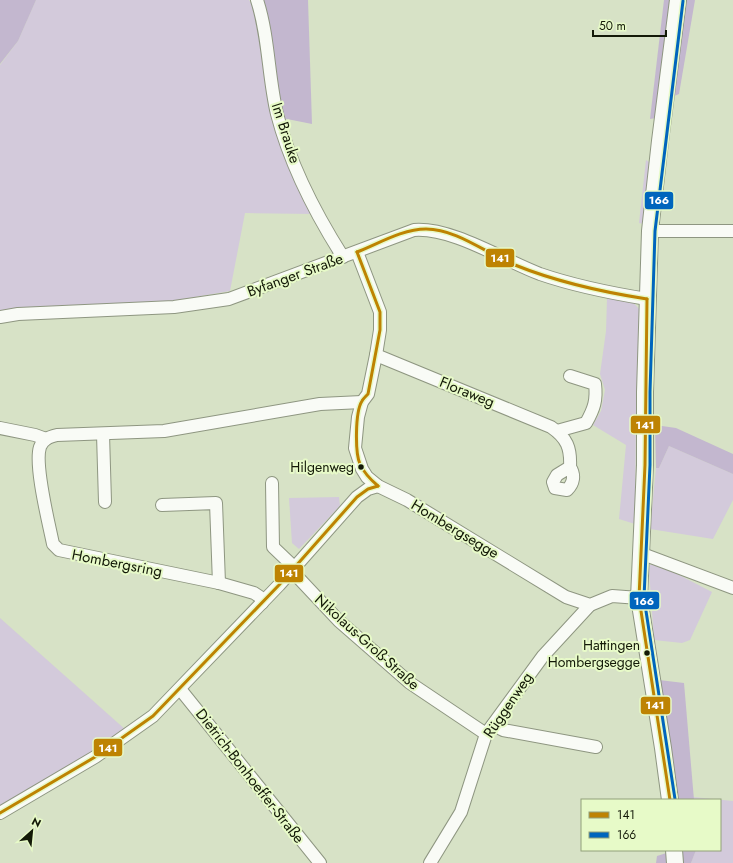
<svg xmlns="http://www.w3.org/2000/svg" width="733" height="863" font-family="Jost,sans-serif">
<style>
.green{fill:#d3cadb}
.forest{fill:#c3b7cf}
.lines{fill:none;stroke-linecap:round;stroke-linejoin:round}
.minor-casing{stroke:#8e9681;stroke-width:14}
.major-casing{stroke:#8e9681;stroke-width:18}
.minor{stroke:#f9fbf6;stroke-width:12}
.major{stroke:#f9fbf6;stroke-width:16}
.bus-1-casing{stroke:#e7fac8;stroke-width:6}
.bus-2-casing{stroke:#e7fac8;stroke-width:6}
.bus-1{stroke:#be8302;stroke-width:3}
.bus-2{stroke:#0065bd;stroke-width:3}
.bus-dot{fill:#131907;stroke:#e7fac8;stroke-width:1.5}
.labels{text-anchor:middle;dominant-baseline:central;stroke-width:4;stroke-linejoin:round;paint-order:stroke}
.bus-label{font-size:14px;fill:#131907;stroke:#e7fac8;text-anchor:end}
.street-label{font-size:15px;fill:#131907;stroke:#e7fac8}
.line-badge{stroke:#e7fac8;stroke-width:1.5}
.badge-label{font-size:11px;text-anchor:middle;font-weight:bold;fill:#fff}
</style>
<rect width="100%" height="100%" fill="#d7e2c6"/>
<!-- green -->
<g class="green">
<path d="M 36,0 L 249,0 L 262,22 L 266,62 L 314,214 L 245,213 L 230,291 L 172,301 L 0,313 L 0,65 L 18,41 Z"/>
<path d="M 646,160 L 649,162 L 644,224 L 639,223 Z"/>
<path d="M 607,298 L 632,301 L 640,310 L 636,415 L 635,524 L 619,519 L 626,445 L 593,425 L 601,411 L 605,390 L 600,374 L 606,331 L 609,332 L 606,331 Z"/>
<path d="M 669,446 L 733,474 L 733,500 L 713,539 L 650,529 L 656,468 L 659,468 Z"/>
<path d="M 339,497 L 340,506 L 299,549 L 292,543 L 289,498 Z"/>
<path d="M 656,563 L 712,592 L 690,640 L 682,643 L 654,640 L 649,570 L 650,565 Z"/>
<path d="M 0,618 L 127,731 L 0,810 Z"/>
<path d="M 693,797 L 733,801 L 733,863 L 691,863 L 696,850 L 720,850 L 720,800 L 693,800 Z"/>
</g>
<!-- forest -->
<g class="forest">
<path d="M 0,0 L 36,0 L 18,41 L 0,64 Z"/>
<path d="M 260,0 L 308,0 L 312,124 L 282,118 Z"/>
<path d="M 664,0 L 671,0 L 656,118 L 650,119 Z"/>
<path d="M 679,0 L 695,0 L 679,94 L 665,100 Z"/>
<path d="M 655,425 L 676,428 L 733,454 L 733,474 L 669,446 L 659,468 L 656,468 Z"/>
<path d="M 659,680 L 684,683 L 694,800 L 673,800 Z"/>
<path d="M 676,850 L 696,850 L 691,863 L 656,863 L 657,856 Z"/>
</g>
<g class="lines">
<!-- minor casing -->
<g class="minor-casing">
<g id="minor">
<path d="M 257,0 C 269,37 268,76 277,114 C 290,164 315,213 343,257"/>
<path d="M 650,231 L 733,231"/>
<path d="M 357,252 L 380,312 L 380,330 L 376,355 L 368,394 L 362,402 L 358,417 L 355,448 L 362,469 L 367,477 L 378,486 L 407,500 L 566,597 L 590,605 L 612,596 L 639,598"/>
<path d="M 0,317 L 18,314 L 174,307 L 229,299 L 414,230 C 452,227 503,260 540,274 C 575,286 610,293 647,299"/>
<path d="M 376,355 L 551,427 C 567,438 571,448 570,467 L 557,475 L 553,482 L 555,488 L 567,490 C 574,483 575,475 570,467"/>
<path d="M 0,428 L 35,435 L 46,439"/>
<path d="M 557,431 L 586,423 C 594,409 597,400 595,384 L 570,376"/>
<path d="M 103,434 L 105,502"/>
<path d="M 272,483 L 273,547 L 295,568"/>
<path d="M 162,505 L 216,503 L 219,583"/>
<path d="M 640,553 L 733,588"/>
<path d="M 292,571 L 339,621 L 410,683 L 486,734"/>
<path d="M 262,603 L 260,597 L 254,593 L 219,583 L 59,550 L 53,544 C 49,524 34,465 40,447 C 43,439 49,437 57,435 L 164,431 L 320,404 L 362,402"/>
<path d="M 180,689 L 320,863"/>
<path d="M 493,725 L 503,730 L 596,747"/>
<path d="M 0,813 L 95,757 L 153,716 L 279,585 L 357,497 L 368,489 L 378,486"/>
<path d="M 430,863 L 461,812 L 486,734 L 543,656 L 590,605"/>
</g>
</g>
<!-- major casing -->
<g class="major-casing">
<g id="major">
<path d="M 670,800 L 663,748 L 639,598 L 645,465 L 645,392 L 650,231 L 660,141 L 678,0"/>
<path d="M 674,850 L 675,863"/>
</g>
</g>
<!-- minor -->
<use href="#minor" class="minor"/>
<!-- major -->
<use href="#major" class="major"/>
<!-- bus-1 casing -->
<g class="bus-1-casing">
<g id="bus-1">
<path d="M 357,252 C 378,244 402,229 426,229 C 457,229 487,254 515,265 C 557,282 602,292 647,299"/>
<path d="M 357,252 L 380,312 L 380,330 L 368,394 C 366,396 363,399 362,401 C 355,412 355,453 360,464 C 364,473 371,480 378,486"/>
<path d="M 647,299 L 645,465 L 639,598 L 670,800"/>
<path d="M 0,813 L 95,757 L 153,716 L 279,585 L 357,497 L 368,489 L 378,486"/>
</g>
</g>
<!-- bus-2 casing -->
<g class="bus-2-casing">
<path id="bus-2" d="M 675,799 L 644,598 L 650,465 L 650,392 L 655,231 L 683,1"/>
</g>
<!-- bus-1 -->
<use href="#bus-1" class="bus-1"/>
<!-- bus-2 -->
<use href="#bus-2" class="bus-2"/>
</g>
<!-- markers -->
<g class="bus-dot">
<circle cx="361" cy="467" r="3.5"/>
<circle cx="647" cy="653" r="3.5"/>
</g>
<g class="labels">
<!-- bus labels -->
<g class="bus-label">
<text x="354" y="467">Hilgenweg</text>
<text x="640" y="645">Hattingen<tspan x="640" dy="17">Hombergsegge</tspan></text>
</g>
<!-- street labels -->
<g class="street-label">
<text transform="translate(286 133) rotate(72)">Im Brauke</text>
<text transform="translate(295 275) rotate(-20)">Byfanger Straße</text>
<text transform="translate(467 392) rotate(22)">Floraweg</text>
<text transform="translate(455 529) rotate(31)">Hombergsegge</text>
<text transform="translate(117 563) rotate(11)">Hombergsring</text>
<text transform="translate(367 642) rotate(42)">Nikolaus-Groß-Straße</text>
<text transform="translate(508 705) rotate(-56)">Rüggenweg</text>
<text transform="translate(250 776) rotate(52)">Dietrich-Bonhoeffer-Straße</text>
</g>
</g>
<g class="line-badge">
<rect x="644" y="191" width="30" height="19" rx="4" fill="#0065bd"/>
<rect x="485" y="248" width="30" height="20" rx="4" fill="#be8302"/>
<rect x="630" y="415" width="31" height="19" rx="4" fill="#be8302"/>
<rect x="274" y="564" width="30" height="19" rx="4" fill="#be8302"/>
<rect x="629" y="591" width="31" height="19" rx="4" fill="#0065bd"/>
<rect x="640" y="696" width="31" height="19" rx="4" fill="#be8302"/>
<rect x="93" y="738" width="30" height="19" rx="4" fill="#be8302"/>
</g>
<g class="badge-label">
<text x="659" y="204">166</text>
<text x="500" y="262">141</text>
<text x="645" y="429">141</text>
<text x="289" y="577">141</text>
<text x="644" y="605">166</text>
<text x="655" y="709">141</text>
<text x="108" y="752">141</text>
</g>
<!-- legend -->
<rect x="581" y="799" width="140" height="52" fill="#e7fac8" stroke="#92a07b"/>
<rect x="589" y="812" width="20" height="6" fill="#be8302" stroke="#92a07b"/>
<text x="617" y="819" font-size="12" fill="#131907">141</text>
<rect x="589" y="832" width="20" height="6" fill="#0065bd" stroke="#92a07b"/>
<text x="617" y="839" font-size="12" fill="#131907">166</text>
<!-- north arrow -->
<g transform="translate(32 831) rotate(27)" stroke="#e7fac8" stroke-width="3" paint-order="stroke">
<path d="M0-3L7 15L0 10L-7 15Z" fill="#131907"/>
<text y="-6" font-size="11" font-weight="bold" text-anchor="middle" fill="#131907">N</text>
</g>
<!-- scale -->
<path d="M593 30v6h73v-6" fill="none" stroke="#131907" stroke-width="2"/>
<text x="599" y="30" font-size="12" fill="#131907" stroke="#e7fac8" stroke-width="3" paint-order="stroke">50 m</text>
</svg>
